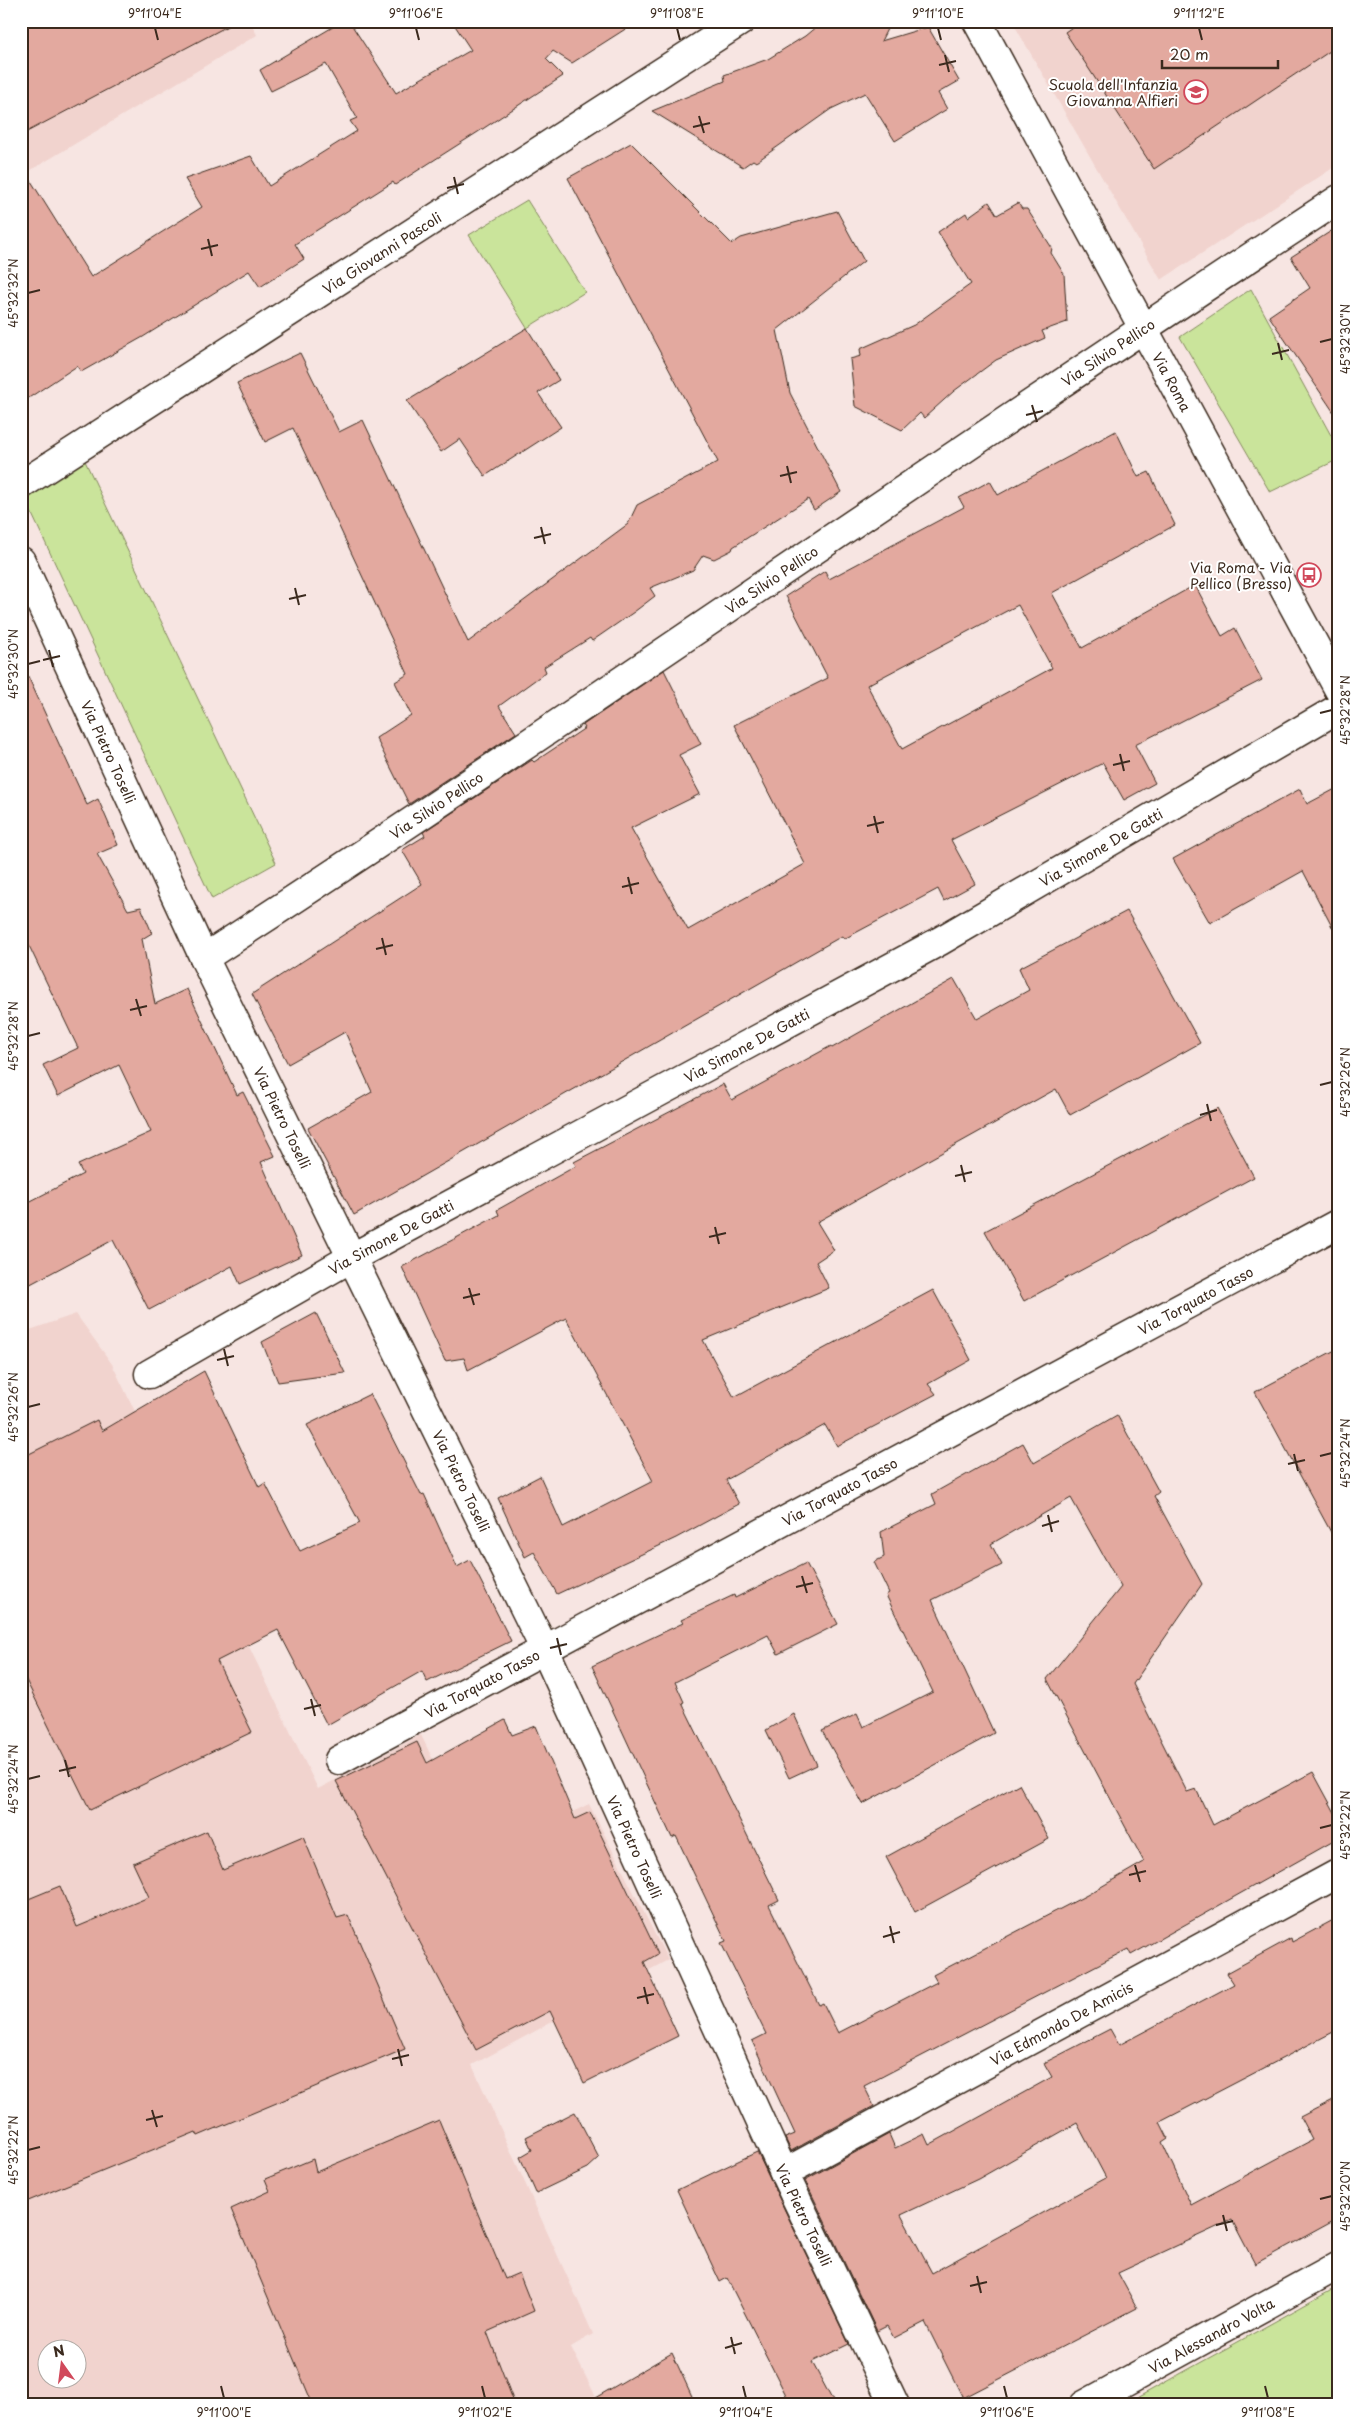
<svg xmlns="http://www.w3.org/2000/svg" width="1360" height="2426" font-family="'Playpen Sans',sans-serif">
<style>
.built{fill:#f1d3ce;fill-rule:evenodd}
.green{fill:#cae49b;stroke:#82875c}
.building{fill:#e3a99f;stroke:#3b2a1e;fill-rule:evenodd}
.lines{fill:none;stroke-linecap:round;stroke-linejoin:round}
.minor-casing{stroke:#3b2a1e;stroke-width:31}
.minor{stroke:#fff;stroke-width:28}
.ticks{fill:none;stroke:#3b2a1e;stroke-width:2}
.labels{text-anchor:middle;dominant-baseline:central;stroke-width:4;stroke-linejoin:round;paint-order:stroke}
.poi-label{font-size:14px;fill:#3b2a1e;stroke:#fff;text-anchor:end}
.street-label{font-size:14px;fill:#3b2a1e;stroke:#fff}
.neatline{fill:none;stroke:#3b2a1e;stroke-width:2}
.ticks-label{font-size:12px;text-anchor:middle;fill:#3b2a1e}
</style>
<rect width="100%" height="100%" fill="#f7e5e2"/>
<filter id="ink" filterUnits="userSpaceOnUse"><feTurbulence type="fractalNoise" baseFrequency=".02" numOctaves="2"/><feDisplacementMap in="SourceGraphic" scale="10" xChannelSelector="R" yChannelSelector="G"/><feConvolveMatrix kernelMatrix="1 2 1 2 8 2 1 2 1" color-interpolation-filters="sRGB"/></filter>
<g filter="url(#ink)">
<!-- built -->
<g class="built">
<path d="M 21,21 L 250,21 L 257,35 L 21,176 Z"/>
<path d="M 1012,21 L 1339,21 L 1339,164 L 1161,280 Z"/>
<path d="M 76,1314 L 112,1364 L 318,1789 L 421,1735 L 480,1857 L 589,1804 L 668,1960 L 472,2065 L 593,2334 L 571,2347 L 600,2405 L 21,2405 L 21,1333 ZM 48,2348 L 78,2348 L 78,2378 L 48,2378 Z"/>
</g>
<!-- green -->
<g class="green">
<path d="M 527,200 L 585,292 L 527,328 L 469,235 Z"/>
<path d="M 1251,289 L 1339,450 L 1339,459 L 1270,492 L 1180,337 Z"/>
<path d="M 85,461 L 276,863 L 212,899 L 24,497 Z"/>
<path d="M 1339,2286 L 1339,2405 L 1124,2405 Z"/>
</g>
<!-- building -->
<g class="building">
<path d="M 21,21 L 237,21 L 21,135 Z"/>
<path d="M 343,21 L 349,21 L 396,93 L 471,50 L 452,21 L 638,21 L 572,63 L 553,51 L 546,59 L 563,76 L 478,132 L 395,185 L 393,182 L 295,244 L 304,259 L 260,287 L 249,271 L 143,337 L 81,372 L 77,366 L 21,403 L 21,165 L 91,277 L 202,207 L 185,179 L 251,156 L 269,186 L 357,131 L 350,121 L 357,118 L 326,64 L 271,91 L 260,70 Z"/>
<path d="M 823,21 L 891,21 L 881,41 L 928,27 L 959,81 L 938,93 L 947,109 L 895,141 L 865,93 L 831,109 L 756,162 L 753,160 L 743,167 L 652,111 L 725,81 L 724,75 L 768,59 L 805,36 Z"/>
<path d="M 1081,21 L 1339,21 L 1339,45 L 1154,169 L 1065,32 Z"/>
<path d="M 631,143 L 732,244 L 741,238 L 837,211 L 864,261 L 777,330 L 790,393 L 841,492 L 814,510 L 808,499 L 733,547 L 732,550 L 714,559 L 703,555 L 693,570 L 650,588 L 655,596 L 634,612 L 592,641 L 590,638 L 544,667 L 546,672 L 499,706 L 516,733 L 409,804 L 376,738 L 411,715 L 395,682 L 408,674 L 293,428 L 265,442 L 237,383 L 300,353 L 339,432 L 363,420 L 468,642 L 628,524 L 637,505 L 718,462 L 568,178 Z"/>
<path d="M 989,202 L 997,215 L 1018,203 L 1022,209 L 1027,209 L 1052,248 L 1051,253 L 1064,274 L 1067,322 L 1042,331 L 1045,338 L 996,360 L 954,391 L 924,418 L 920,413 L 902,430 L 855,406 L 850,359 L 861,356 L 860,349 L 914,325 L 971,284 L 938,232 L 966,213 L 968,217 Z"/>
<path d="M 1339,226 L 1339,420 L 1269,316 L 1310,288 L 1291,257 Z"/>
<path d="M 527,328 L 559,380 L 538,393 L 561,427 L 485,476 L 460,439 L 441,452 L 407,401 Z"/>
<path d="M 1116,431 L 1138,477 L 1149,472 L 1175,525 L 1052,593 L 1082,648 L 1195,585 L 1222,636 L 1235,628 L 1262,680 L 1135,745 L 1155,783 L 1124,800 L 1103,763 L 951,840 L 975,884 L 944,901 L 938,889 L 844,939 L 842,936 L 354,1215 L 308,1128 L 372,1092 L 345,1032 L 288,1064 L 252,994 L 422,884 L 402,850 L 425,836 L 423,832 L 532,760 L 534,762 L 585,728 L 583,725 L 664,670 L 701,744 L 679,755 L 700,794 L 631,828 L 688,930 L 805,864 L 734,725 L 828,678 L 786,596 L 825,571 L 829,579 L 964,507 L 959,498 L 990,481 L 998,495 ZM 1018,605 L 1052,668 L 902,749 L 867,685 Z"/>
<path d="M 21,661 L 87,805 L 98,799 L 118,845 L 97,854 L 128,910 L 141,907 L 152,933 L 142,939 L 155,1004 L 187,989 L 237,1095 L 243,1092 L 275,1156 L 261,1162 L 302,1255 L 240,1284 L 232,1266 L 149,1310 L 113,1240 L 21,1289 L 21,1206 L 83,1174 L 78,1165 L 151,1132 L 119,1065 L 58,1096 L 43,1065 L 78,1048 L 21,929 Z"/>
<path d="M 1339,787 L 1339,940 L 1303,871 L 1210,923 L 1173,859 L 1300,789 L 1307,804 Z"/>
<path d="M 1127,911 L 1200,1043 L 1070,1115 L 1056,1089 L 817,1222 L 834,1250 L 816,1262 L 829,1288 L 703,1340 L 734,1397 L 933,1290 L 971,1360 L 928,1384 L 936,1394 L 837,1446 L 825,1425 L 726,1480 L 739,1504 L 676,1538 L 557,1594 L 534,1552 L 525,1557 L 498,1498 L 540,1476 L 563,1527 L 653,1481 L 566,1318 L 468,1370 L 464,1358 L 445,1361 L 402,1267 L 499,1215 L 497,1210 L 576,1166 L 574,1162 L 723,1084 L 732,1100 L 831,1046 L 832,1048 L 954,979 L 977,1019 L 1029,990 L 1019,968 Z"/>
<path d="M 1217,1108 L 1254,1177 L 1024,1301 L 985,1231 Z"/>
<path d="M 316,1313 L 345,1373 L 278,1382 L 262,1342 Z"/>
<path d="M 1339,1348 L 1339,1547 L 1255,1392 Z"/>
<path d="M 204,1371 L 259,1487 L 265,1483 L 300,1551 L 360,1523 L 307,1425 L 370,1394 L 421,1495 L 424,1494 L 457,1567 L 470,1560 L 511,1641 L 427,1682 L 422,1671 L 327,1725 L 278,1630 L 217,1661 L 252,1732 L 90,1810 L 21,1670 L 21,1458 L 97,1420 L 102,1431 Z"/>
<path d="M 1117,1415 L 1159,1492 L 1154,1496 L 1202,1584 L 1133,1684 L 1187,1792 L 1196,1789 L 1213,1825 L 1313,1772 L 1339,1820 L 1339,1838 L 1131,1955 L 1128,1949 L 864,2086 L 874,2106 L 791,2151 L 785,2138 L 795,2134 L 752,2041 L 766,2034 L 721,1943 L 726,1941 L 676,1836 L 672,1838 L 592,1666 L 683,1623 L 681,1620 L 734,1595 L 735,1598 L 806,1563 L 838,1624 L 778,1654 L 768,1635 L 675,1682 L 684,1702 L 682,1703 L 779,1900 L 769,1905 L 819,2005 L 823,2003 L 838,2033 L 937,1982 L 933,1975 L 1087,1895 L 1144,1862 L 1047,1679 L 1121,1587 L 1071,1498 L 991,1544 L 1002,1565 L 932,1600 L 994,1733 L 863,1804 L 822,1731 L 857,1714 L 863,1727 L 933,1692 L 886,1595 L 889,1593 L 874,1562 L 884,1557 L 881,1532 L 936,1504 L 932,1494 L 1023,1443 L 1034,1463 Z"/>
<path d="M 794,1714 L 817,1765 L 789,1778 L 766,1730 Z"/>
<path d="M 505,1720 L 512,1735 L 536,1726 L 575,1819 L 590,1812 L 658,1954 L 644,1962 L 678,2036 L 584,2083 L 550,2011 L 476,2050 L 336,1781 L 417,1742 L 427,1763 Z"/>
<path d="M 1019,1784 L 1049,1839 L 915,1912 L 886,1857 Z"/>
<path d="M 207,1831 L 223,1870 L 303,1836 L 337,1918 L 348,1915 L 405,2049 L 198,2136 L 196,2132 L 21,2204 L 21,1902 L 60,1886 L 77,1927 L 149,1897 L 133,1863 Z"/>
<path d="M 1339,1917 L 1339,2029 L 1160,2122 L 1168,2138 L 1162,2142 L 1191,2205 L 1312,2140 L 1300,2117 L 1339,2097 L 1339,2218 L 1255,2264 L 1232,2220 L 1118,2273 L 1137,2308 L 963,2398 L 925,2322 L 894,2338 L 887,2326 L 877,2331 L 805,2180 L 889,2134 L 895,2148 L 924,2134 L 929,2145 L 1052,2077 L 1044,2063 L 1110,2029 L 1119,2045 L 1234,1984 L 1227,1973 L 1291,1938 L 1292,1942 ZM 1077,2123 L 1106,2178 L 932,2273 L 901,2215 L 978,2179 Z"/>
<path d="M 575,2112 L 599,2158 L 588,2168 L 536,2193 L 520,2157 L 532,2150 L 526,2137 Z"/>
<path d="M 439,2120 L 505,2279 L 519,2273 L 534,2311 L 487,2332 L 515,2405 L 313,2405 L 231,2209 L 270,2191 L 265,2179 L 313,2159 L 316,2172 Z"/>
<path d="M 757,2152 L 849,2344 L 812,2362 L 835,2405 L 791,2405 L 727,2278 L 720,2282 L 677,2190 Z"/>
<path d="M 672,2353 L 696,2405 L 583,2405 Z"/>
</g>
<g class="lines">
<!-- minor casing -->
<g class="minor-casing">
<g id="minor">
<path id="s1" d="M 977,21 L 1339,690"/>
<path id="s2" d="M 21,485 L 741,21"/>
<path id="s3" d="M 21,561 L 204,958 L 545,1650 L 784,2173 L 895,2405"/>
<path id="s4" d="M 204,958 C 586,710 958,448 1339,199"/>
<path id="s5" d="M 149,1374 L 351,1258 L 940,941 L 1339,708"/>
<path id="s6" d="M 339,1760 L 1339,1223"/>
<path id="s7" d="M 784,2173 L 1339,1873"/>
<path id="s8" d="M 1084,2405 L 1339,2265"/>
</g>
</g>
<!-- minor -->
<use href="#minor" class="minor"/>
</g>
</g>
<!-- ticks -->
<path class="ticks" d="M 155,28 L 158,40M 416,28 L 419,40M 677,28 L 680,40M 938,28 L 941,40M 1199,28 L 1202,40M 945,55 L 949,72M 939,65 L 956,61M 699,116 L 704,133M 693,127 L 710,123M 454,177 L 458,194M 447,188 L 464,184M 208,239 L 212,256M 201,249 L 218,245M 28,293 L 40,290M 1320,342 L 1332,339M 1278,343 L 1282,360M 1272,354 L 1289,350M 1032,405 L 1037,422M 1026,415 L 1043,411M 787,466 L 791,483M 780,476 L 797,472M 541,527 L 545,544M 534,538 L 551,534M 295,588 L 299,605M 289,599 L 306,595M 49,650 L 53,667M 43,660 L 60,656M 28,664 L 40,661M 1320,713 L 1332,710M 1120,754 L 1124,771M 1113,765 L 1130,761M 874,816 L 878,833M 867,826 L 884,822M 628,877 L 632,894M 622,887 L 639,883M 382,938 L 386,955M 376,949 L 393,945M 136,999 L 141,1016M 130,1010 L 147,1006M 28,1036 L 40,1033M 1320,1085 L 1332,1082M 1207,1104 L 1211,1121M 1200,1115 L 1217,1110M 961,1165 L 965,1182M 955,1176 L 972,1172M 715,1227 L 719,1244M 709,1237 L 726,1233M 469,1288 L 474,1305M 463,1298 L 480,1294M 224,1349 L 228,1366M 217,1360 L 234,1356M 28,1407 L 40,1404M 1294,1454 L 1298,1471M 1320,1456 L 1332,1453M 1288,1464 L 1305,1460M 1048,1515 L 1052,1532M 1042,1526 L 1059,1521M 802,1576 L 807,1593M 796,1587 L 813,1583M 557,1638 L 561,1655M 550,1648 L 567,1644M 311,1699 L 315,1716M 304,1709 L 321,1705M 65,1760 L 69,1777M 59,1771 L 76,1767M 28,1779 L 40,1776M 1320,1828 L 1332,1825M 1135,1865 L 1140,1882M 1129,1875 L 1146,1871M 890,1926 L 894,1943M 883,1937 L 900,1932M 644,1987 L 648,2004M 637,1998 L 654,1994M 398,2049 L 402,2066M 392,2059 L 409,2055M 152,2110 L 157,2127M 146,2120 L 163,2116M 28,2150 L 40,2147M 1320,2199 L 1332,2196M 1223,2215 L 1227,2231M 1216,2225 L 1233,2221M 977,2276 L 981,2293M 970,2286 L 987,2282M 731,2337 L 735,2354M 725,2348 L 742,2343M 221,2386 L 224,2398M 482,2386 L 485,2398M 743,2386 L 746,2398M 1004,2386 L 1007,2398M 1265,2386 L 1268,2398"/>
<!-- icons -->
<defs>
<g id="school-ring" transform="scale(1.25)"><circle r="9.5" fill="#fff" stroke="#d1495b" stroke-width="1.5"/><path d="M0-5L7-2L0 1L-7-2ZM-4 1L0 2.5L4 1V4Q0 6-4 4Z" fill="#d1495b"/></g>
<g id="bus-ring" transform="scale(1.25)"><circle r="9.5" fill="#fff" stroke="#d1495b" stroke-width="1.5"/><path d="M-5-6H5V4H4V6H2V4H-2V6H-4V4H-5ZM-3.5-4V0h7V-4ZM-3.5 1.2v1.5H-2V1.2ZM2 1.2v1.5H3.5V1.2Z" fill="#d1495b"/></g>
</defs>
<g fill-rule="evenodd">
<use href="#school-ring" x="1196" y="92"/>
<use href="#bus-ring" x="1309" y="575"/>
</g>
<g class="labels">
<!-- poi labels -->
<g class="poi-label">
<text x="1178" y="84">Scuola dell'Infanzia<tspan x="1178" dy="16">Giovanna Alfieri</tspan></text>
<text x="1292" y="567">Via Roma - Via<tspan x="1292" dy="16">Pellico (Bresso)</tspan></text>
</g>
<!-- street labels -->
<g class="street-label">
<text stroke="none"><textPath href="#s2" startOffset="429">Via Giovanni Pascoli</textPath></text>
<text stroke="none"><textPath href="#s4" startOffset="1088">Via Silvio Pellico</textPath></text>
<text stroke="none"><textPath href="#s1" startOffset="410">Via Roma</textPath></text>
<text stroke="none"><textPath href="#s4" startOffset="682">Via Silvio Pellico</textPath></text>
<text stroke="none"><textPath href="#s3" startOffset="210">Via Pietro Toselli</textPath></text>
<text stroke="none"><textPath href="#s4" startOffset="278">Via Silvio Pellico</textPath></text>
<text stroke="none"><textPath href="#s5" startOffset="1088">Via Simone De Gatti</textPath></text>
<text stroke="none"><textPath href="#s5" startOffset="682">Via Simone De Gatti</textPath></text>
<text stroke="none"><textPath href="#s3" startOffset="615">Via Pietro Toselli</textPath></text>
<text stroke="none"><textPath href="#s5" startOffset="278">Via Simone De Gatti</textPath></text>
<text stroke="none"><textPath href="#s6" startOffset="972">Via Torquato Tasso</textPath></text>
<text stroke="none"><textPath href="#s3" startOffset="1020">Via Pietro Toselli</textPath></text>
<text stroke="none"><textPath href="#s6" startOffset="568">Via Torquato Tasso</textPath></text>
<text stroke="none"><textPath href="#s6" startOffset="162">Via Torquato Tasso</textPath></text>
<text stroke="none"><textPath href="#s3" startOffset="1425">Via Pietro Toselli</textPath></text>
<text stroke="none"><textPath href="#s7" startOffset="315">Via Edmondo De Amicis</textPath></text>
<text stroke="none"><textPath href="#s3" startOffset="1830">Via Pietro Toselli</textPath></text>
<text stroke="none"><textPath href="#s8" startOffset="145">Via Alessandro Volta</textPath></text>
</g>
</g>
<!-- margin -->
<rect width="1360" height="2426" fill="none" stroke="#fff" stroke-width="55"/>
<!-- north arrow -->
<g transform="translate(62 2364) rotate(346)"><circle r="24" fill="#ffffff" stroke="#b1aaa5"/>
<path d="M0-4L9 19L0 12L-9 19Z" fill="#d1495b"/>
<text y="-8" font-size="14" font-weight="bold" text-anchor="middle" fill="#3b2a1e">N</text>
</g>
<!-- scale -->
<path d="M1162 60v8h116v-8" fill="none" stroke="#3b2a1e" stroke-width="2.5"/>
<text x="1170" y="60" font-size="15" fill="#3b2a1e" stroke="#ffffff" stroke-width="4" paint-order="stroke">20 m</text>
<rect x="28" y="28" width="1304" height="2370" class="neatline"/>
<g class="ticks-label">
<text x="155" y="18">9°11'04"E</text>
<text x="416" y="18">9°11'06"E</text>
<text x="677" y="18">9°11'08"E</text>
<text x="938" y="18">9°11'10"E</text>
<text x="1199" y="18">9°11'12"E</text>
<text transform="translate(14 293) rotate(-90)" y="4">45°32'32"N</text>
<text transform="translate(1346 339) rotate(-90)" y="4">45°32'30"N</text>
<text transform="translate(14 664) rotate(-90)" y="4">45°32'30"N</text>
<text transform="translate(1346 710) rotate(-90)" y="4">45°32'28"N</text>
<text transform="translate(14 1036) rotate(-90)" y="4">45°32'28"N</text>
<text transform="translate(1346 1082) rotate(-90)" y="4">45°32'26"N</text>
<text transform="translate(14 1407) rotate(-90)" y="4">45°32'26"N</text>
<text transform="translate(1346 1453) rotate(-90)" y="4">45°32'24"N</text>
<text transform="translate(14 1779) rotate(-90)" y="4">45°32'24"N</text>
<text transform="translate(1346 1825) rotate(-90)" y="4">45°32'22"N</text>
<text transform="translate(14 2150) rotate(-90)" y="4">45°32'22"N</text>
<text transform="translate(1346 2196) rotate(-90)" y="4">45°32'20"N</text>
<text x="224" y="2417">9°11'00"E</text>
<text x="485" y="2417">9°11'02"E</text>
<text x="746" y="2417">9°11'04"E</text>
<text x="1007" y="2417">9°11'06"E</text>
<text x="1268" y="2417">9°11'08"E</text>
</g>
</svg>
